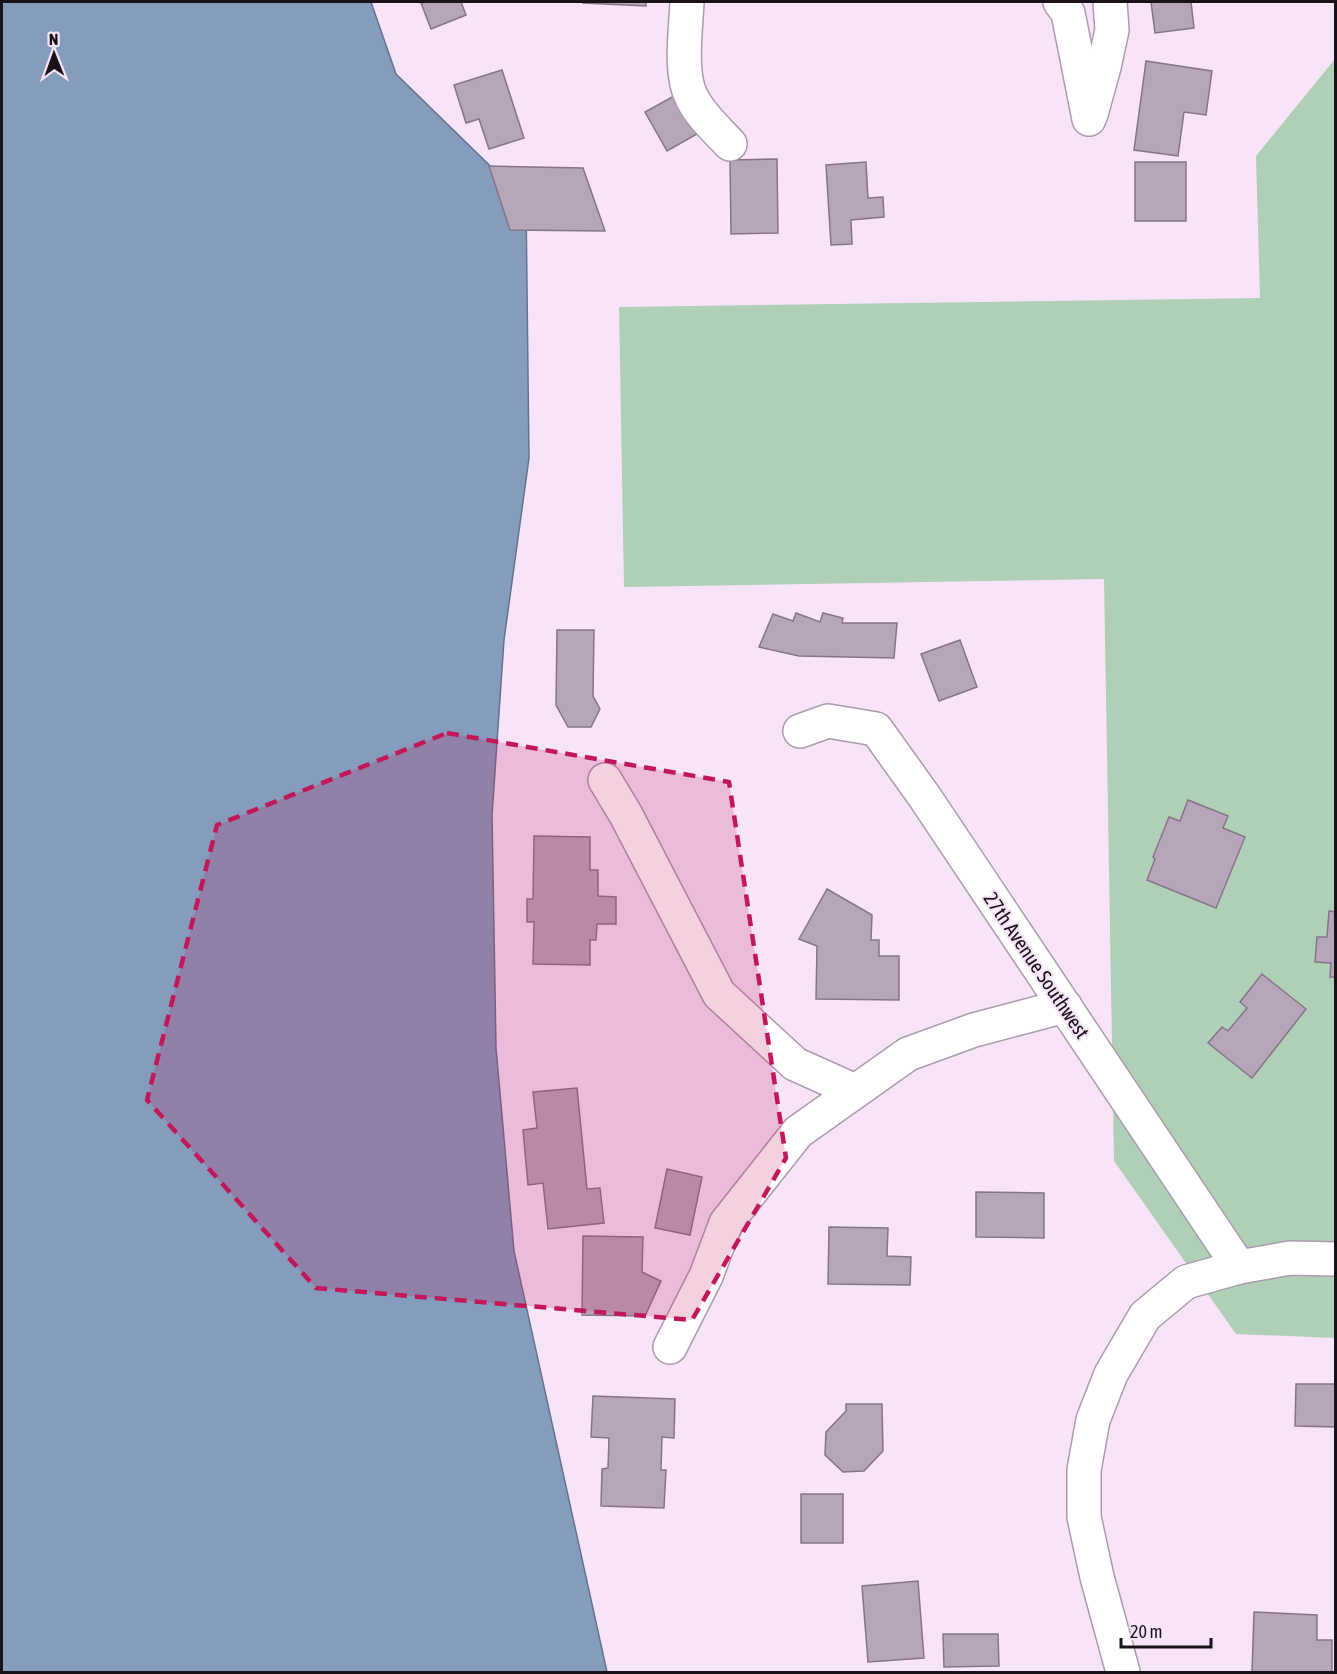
<svg xmlns="http://www.w3.org/2000/svg" width="1337" height="1674" font-family="'Asap Condensed',sans-serif">
<style>
.green{fill:#afd0b7}
.water{fill:#859cbd;stroke:#65738c;stroke-width:1.5}
.building{fill:#b7a5b9;stroke:#867588;stroke-width:1.5}
.lines{fill:none;stroke-linecap:round;stroke-linejoin:round}
.minor-casing{stroke:#ac9aae;stroke-width:36}
.minor{stroke:#fff;stroke-width:33}
.marked{fill:#c2185b;fill-opacity:0.2;stroke:#c2185b;stroke-width:4.5;stroke-dasharray:12 8;stroke-linejoin:round}
.labels{text-anchor:middle;dominant-baseline:central;stroke-width:4.5;stroke-linejoin:round;paint-order:stroke}
.street-label{font-size:20px;fill:#191219;stroke:#f7e4f9}
</style>
<rect width="100%" height="100%" fill="#f7e4f9"/>
<!-- green -->
<path class="green" d="M 1335,59 L 1335,1338 L 1236,1334 L 1114,1161 L 1104,579 L 624,587 L 619,307 L 1260,298 L 1256,156 Z"/>
<!-- water -->
<path class="water" d="M 2,2 L 371,2 L 396,74 L 526,201 L 529,458 L 504,640 L 492,815 L 496,1048 L 514,1251 L 607,1672 L 2,1672 Z"/>
<!-- building -->
<g class="building">
<path d="M 425,2 L 461,2 L 466,15 L 431,29 L 421,3 Z"/>
<path d="M 583,2 L 646,2 L 646,6 L 583,3 Z"/>
<path d="M 1151,2 L 1191,2 L 1194,28 L 1155,33 Z"/>
<path d="M 1146,61 L 1212,71 L 1206,115 L 1184,112 L 1178,156 L 1134,150 Z"/>
<path d="M 502,70 L 524,138 L 489,149 L 479,119 L 466,123 L 454,85 Z"/>
<path d="M 674,96 L 697,134 L 667,151 L 645,112 Z"/>
<path d="M 777,159 L 778,233 L 731,234 L 730,160 Z"/>
<path d="M 866,162 L 868,198 L 883,197 L 884,217 L 851,220 L 852,244 L 831,245 L 826,165 Z"/>
<rect x="1135" y="162" width="51" height="59"/>
<path d="M 489,166 L 583,168 L 605,231 L 510,230 Z"/>
<path d="M 796,613 L 820,622 L 823,613 L 843,618 L 842,623 L 897,623 L 894,658 L 799,656 L 759,647 L 773,614 L 793,621 Z"/>
<path d="M 557,630 L 594,630 L 593,696 L 600,709 L 591,727 L 568,727 L 556,705 Z"/>
<path d="M 960,640 L 977,687 L 939,701 L 921,654 Z"/>
<path d="M 1188,800 L 1228,816 L 1223,828 L 1245,837 L 1216,908 L 1147,880 L 1155,859 L 1153,857 L 1169,817 L 1180,821 Z"/>
<path d="M 534,836 L 590,837 L 590,870 L 598,870 L 598,896 L 616,897 L 616,924 L 597,924 L 596,940 L 590,940 L 590,965 L 533,964 L 534,922 L 527,922 L 527,899 L 533,899 Z"/>
<path d="M 827,889 L 872,915 L 871,940 L 879,940 L 879,956 L 899,956 L 899,1000 L 816,999 L 817,946 L 799,939 Z"/>
<path d="M 1329,911 L 1336,912 L 1336,977 L 1330,977 L 1331,963 L 1315,962 L 1317,937 L 1327,937 Z"/>
<path d="M 1262,974 L 1306,1009 L 1252,1078 L 1208,1043 L 1222,1027 L 1228,1031 L 1247,1008 L 1240,1002 Z"/>
<path d="M 577,1088 L 587,1189 L 600,1188 L 604,1223 L 548,1229 L 543,1183 L 528,1185 L 523,1130 L 537,1128 L 533,1092 Z"/>
<path d="M 667,1169 L 702,1177 L 690,1235 L 655,1228 Z"/>
<path d="M 976,1192 L 1044,1193 L 1044,1238 L 976,1237 Z"/>
<path d="M 829,1227 L 888,1228 L 887,1256 L 911,1257 L 910,1285 L 828,1284 Z"/>
<path d="M 583,1236 L 643,1237 L 642,1272 L 661,1281 L 645,1316 L 582,1315 Z"/>
<path d="M 1296,1384 L 1336,1384 L 1336,1427 L 1295,1426 Z"/>
<path d="M 593,1396 L 675,1399 L 674,1438 L 662,1437 L 661,1470 L 666,1470 L 664,1508 L 601,1506 L 602,1469 L 608,1468 L 609,1438 L 591,1437 Z"/>
<path d="M 846,1404 L 882,1404 L 883,1451 L 864,1471 L 843,1472 L 825,1455 L 826,1432 L 846,1411 Z"/>
<rect x="801" y="1494" width="42" height="49"/>
<path d="M 918,1581 L 924,1658 L 868,1662 L 862,1586 Z"/>
<path d="M 1254,1612 L 1317,1615 L 1317,1640 L 1332,1640 L 1332,1672 L 1252,1672 Z"/>
<path d="M 943,1634 L 998,1634 L 999,1666 L 944,1667 Z"/>
</g>
<g class="lines">
<!-- minor casing -->
<g class="minor-casing">
<g id="minor">
<path d="M 687,2 C 686,28 679,74 692,98 C 701,116 717,130 730,144"/>
<path d="M 1060,2 L 1068,13 L 1089,119"/>
<path d="M 1091,114 L 1104,67 L 1112,30 L 1110,2"/>
<path d="M 800,731 L 828,721 L 876,729 L 924,796 L 1239,1267"/>
<path d="M 605,780 L 626,815 L 719,994 L 795,1064 L 855,1091"/>
<path d="M 670,1347 L 706,1276 L 726,1223 L 798,1132 L 908,1054 L 974,1030 L 1065,1006"/>
<path d="M 1123,1672 L 1097,1577 L 1084,1517 L 1084,1470 L 1093,1420 L 1111,1374 L 1145,1316 L 1186,1282 L 1239,1267 L 1290,1258 L 1336,1259"/>
</g>
</g>
<!-- minor -->
<use href="#minor" class="minor"/>
</g>
<!-- marked area -->
<path class="marked" d="M 447,733 L 729,782 L 786,1158 L 692,1320 L 316,1288 L 147,1100 L 217,825 Z"/>
<g class="labels">
<!-- street labels -->
<g class="street-label">
<text transform="translate(1037 965) rotate(56)">27th Avenue Southwest</text>
</g>
</g>
<!-- border -->
<rect width="1337" height="1674" fill="none" stroke="#191219" stroke-width="6"/>
<!-- north arrow -->
<g transform="translate(54 54) rotate(359)" stroke="#f7e4f9" stroke-width="4.5" paint-order="stroke">
<path d="M0-4.5L10 22L0 15L-10 22Z" fill="#191219"/>
<text y="-9" font-size="16" font-weight="bold" text-anchor="middle" fill="#191219">N</text>
</g>
<!-- scale -->
<path d="M1121 1638v9h90v-9" fill="none" stroke="#191219" stroke-width="3"/>
<text x="1130" y="1638" font-size="18" fill="#191219" stroke="#f7e4f9" stroke-width="4.5" paint-order="stroke">20 m</text>
</svg>
